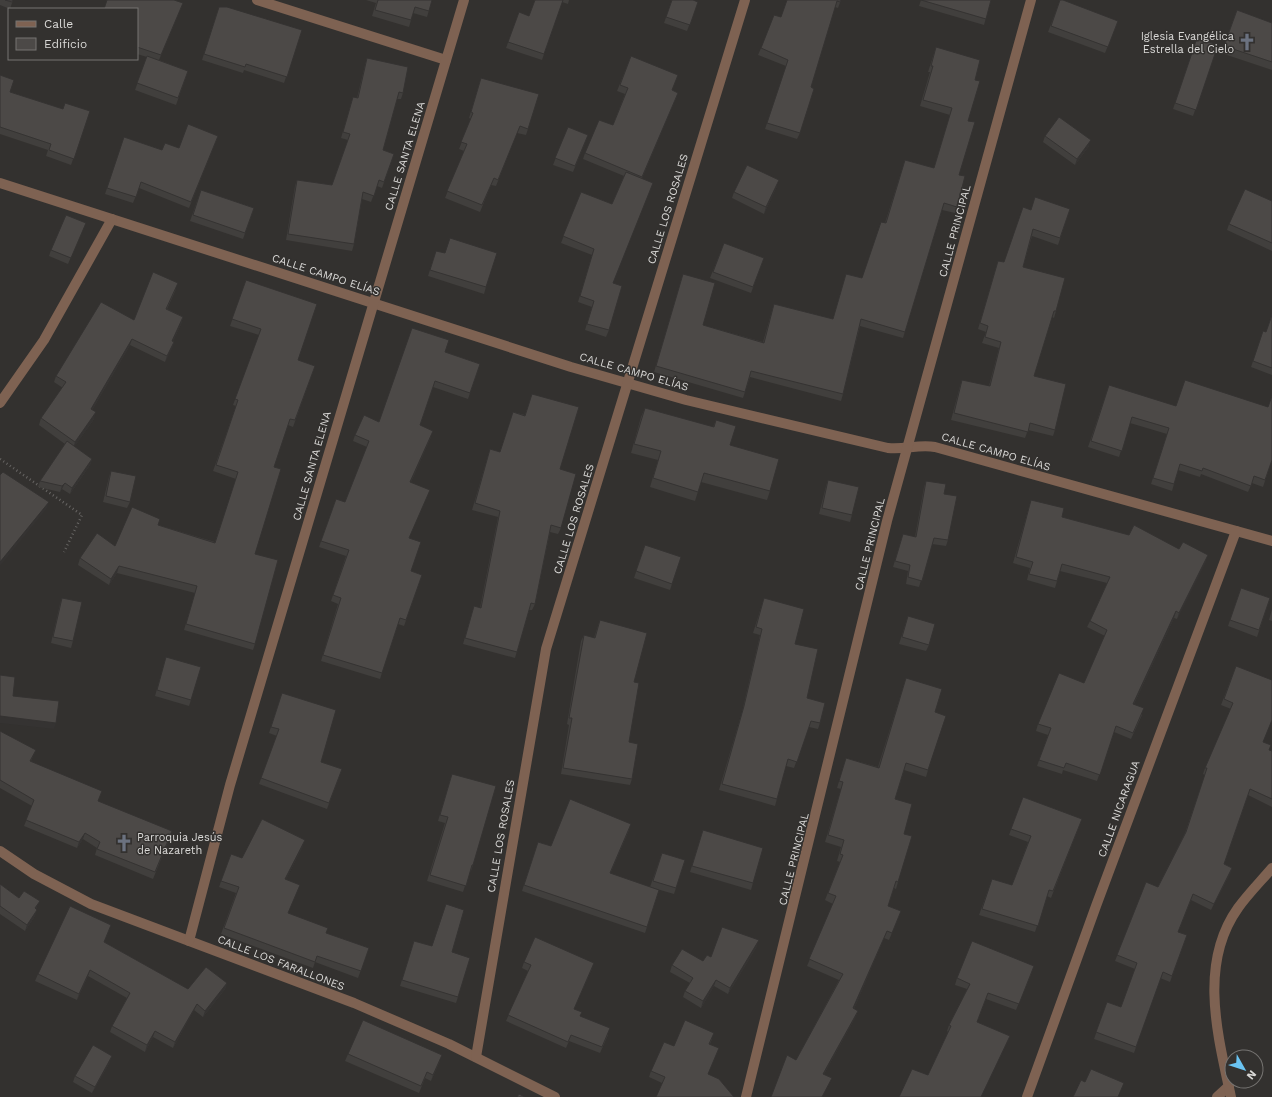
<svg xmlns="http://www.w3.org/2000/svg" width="1272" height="1097" font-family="'Work Sans',sans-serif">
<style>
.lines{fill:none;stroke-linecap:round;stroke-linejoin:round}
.path{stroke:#676563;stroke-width:2.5;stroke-dasharray:1 3;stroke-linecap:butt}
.street{stroke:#7e6252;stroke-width:10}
.wall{fill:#413f3d}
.shaded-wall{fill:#353332}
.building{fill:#4c4947;stroke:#353332}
.labels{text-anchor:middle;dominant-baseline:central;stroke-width:3;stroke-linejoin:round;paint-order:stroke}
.poi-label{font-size:11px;fill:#dad9d7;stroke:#33312f;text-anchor:end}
.street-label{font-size:11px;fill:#dad9d7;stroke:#33312f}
</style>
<rect width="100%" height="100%" fill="#33312f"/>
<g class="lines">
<!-- path -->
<path class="path" d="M 0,459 L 82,515 L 64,552"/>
<!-- street -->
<g class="street">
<path d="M 257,0 L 446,60"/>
<path d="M 0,183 L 571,367 L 686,400 L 888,448 C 904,450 919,444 935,447 L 1272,541"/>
<path d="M 0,403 L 44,340 L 112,219"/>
<path d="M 0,851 L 34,874 L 91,904 L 354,1003 L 449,1044 L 555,1097"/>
<path d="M 189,941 L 230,785 L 464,0"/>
<path d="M 476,1057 L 546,649 L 745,0"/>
<path d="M 746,1097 L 887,521 L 1031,0"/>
<path d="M 1027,1097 L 1096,906 L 1236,531"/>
<path d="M 1217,1097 L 1229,1086"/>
<path d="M 1231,1097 C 1218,1036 1198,964 1238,908 C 1248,894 1261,881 1272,868"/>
</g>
</g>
<!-- wall -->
<g class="wall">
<path d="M 0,0 L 13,0 L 10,9 L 0,5 Z"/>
<path d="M 366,0 L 432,0 L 427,17 L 413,13 L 409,27 L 372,16 L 376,3 Z"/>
<path d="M 535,0 L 569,0 L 568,4 L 562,2 L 542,60 L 506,48 L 519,12 L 529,16 Z"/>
<path d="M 672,0 L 698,2 L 687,31 L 664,23 Z"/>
<path d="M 841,0 L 838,8 L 835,7 L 811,87 L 800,133 L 797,139 L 765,129 L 786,66 L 758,55 L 761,48 L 781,17 Z"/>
<path d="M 921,0 L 991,0 L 984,25 L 919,6 Z"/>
<path d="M 1060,0 L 1118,21 L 1105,53 L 1048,32 Z"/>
<path d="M 183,3 L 159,60 L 188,71 L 176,105 L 135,90 L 147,57 L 137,54 L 137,9 Z"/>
<path d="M 1237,10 L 1272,23 L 1272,70 L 1221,53 Z"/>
<path d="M 217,13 L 302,30 L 284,83 L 244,70 L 243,73 L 202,60 Z"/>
<path d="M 1197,38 L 1218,45 L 1193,116 L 1173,109 Z"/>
<path d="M 936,47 L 975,80 L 959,175 L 957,207 L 955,213 L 942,210 L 903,338 L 860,326 L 843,394 L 841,401 L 750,377 L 743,398 L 654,372 L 683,274 L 703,325 L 763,342 L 774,304 L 833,319 L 846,274 L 862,278 L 885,223 L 905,160 L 934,168 L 950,115 L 920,106 L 930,72 L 928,72 Z"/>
<path d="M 631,56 L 672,90 L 678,93 L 642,178 L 613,283 L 609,330 L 606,337 L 585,330 L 592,307 L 578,302 L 592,255 L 561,243 L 581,192 L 612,204 L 624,176 L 583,159 L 585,153 L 613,125 L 625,94 L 617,91 Z"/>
<path d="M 367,58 L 403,93 L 401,99 L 397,99 L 383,150 L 394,154 L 382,188 L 377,186 L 371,202 L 362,199 L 354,244 L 352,251 L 286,240 L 295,186 L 297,180 L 332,185 L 348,140 L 341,138 L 353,97 L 357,98 L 365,65 Z"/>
<path d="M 0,75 L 10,92 L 63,109 L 90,111 L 71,165 L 46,156 L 48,150 L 0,134 Z"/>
<path d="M 481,78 L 528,129 L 526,135 L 517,133 L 496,186 L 491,185 L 480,212 L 445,198 L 464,151 L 459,149 L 471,119 L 469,118 Z"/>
<path d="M 568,127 L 588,135 L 573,172 L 553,165 Z"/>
<path d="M 218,136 L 189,208 L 139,188 L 133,203 L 105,194 L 124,137 L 162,150 L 179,148 Z"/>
<path d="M 1045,136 L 1089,146 L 1075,165 L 1043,142 Z"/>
<path d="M 777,186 L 764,214 L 732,198 L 734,192 Z"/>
<path d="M 201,190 L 254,208 L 243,239 L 190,221 Z"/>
<path d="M 1272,201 L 1272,251 L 1227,230 L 1229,224 Z"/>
<path d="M 1070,209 L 1058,245 L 1032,236 L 1023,267 L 1056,311 L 1054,318 L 1052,317 L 1034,376 L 1055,430 L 1053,436 L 1028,430 L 1025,438 L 951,420 L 960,386 L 962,380 L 989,386 L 999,348 L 982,343 L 986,332 L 978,329 L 998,261 L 1004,262 L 1031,210 Z"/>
<path d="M 83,229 L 68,264 L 49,256 L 51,250 Z"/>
<path d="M 724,243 L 764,258 L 751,293 L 710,278 Z"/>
<path d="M 434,257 L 486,287 L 484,294 L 428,276 Z"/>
<path d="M 246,280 L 298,360 L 315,366 L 293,427 L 288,425 L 274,467 L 255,554 L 255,644 L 253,650 L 184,630 L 195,593 L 117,573 L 109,585 L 78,565 L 80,558 L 115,546 L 158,525 L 215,542 L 236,479 L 213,471 L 236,406 L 233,405 L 259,335 L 230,326 Z"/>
<path d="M 176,289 L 167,309 L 183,317 L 181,324 L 173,341 L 174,342 L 172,348 L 165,362 L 130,345 L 92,410 L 94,419 L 74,447 L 92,459 L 90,465 L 70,494 L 62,489 L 60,492 L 38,487 L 40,481 L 65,444 L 39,425 L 41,418 L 63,388 L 54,382 L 56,376 Z"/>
<path d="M 1272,314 L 1272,375 L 1251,367 L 1263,331 L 1266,332 Z"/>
<path d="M 445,352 L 480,364 L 468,399 L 433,387 L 420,425 L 431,437 L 411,482 L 410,538 L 411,571 L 422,575 L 404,626 L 398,624 L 380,679 L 321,661 L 338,604 L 331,601 L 346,556 L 319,547 L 336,499 L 345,502 L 367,447 L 353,441 L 355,435 L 379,421 Z"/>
<path d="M 1107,391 L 1272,460 L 1263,487 L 1252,483 L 1248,492 L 1201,474 L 1200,477 L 1178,470 L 1172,491 L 1151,484 L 1167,434 L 1130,423 L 1119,457 L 1088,447 Z"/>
<path d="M 532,394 L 560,469 L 561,528 L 558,534 L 550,532 L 535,604 L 532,610 L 529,610 L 515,658 L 463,644 L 474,606 L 480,608 L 498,517 L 472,510 L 490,449 L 500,452 L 513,412 L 525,415 Z"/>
<path d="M 645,408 L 713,427 L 716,420 L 730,445 L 770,491 L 767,500 L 701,482 L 695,501 L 650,487 L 658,460 L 631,453 L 641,417 Z"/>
<path d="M 111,471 L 130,502 L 127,508 L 103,502 L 109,477 Z"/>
<path d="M 828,480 L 852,515 L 850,522 L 819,514 L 826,486 Z"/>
<path d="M 926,481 L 944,494 L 948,540 L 946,546 L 932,544 L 919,587 L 906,584 L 908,571 L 893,567 L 903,534 L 915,537 L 924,487 Z"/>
<path d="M 1031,500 L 1062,517 L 1179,549 L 1206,561 L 1177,619 L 1174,618 L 1134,704 L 1142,715 L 1131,739 L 1114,732 L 1097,781 L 1063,770 L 1062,774 L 1037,766 L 1048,735 L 1036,731 L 1038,724 L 1084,683 L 1105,636 L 1087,627 L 1090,621 L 1107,583 L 1060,571 L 1055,588 L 1027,580 L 1030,568 L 1013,563 Z"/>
<path d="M 645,545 L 681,557 L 670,590 L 634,578 Z"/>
<path d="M 1241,588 L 1270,598 L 1257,637 L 1228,626 Z"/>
<path d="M 62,598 L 73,641 L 71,648 L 51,643 L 60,604 Z"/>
<path d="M 764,598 L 795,644 L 807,698 L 820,723 L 818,729 L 809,727 L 794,768 L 786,766 L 775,806 L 719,790 L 742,712 L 760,635 L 753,633 Z"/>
<path d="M 1272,609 L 1272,621 L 1269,620 Z"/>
<path d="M 908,616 L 929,645 L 926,651 L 899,644 Z"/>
<path d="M 600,620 L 634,682 L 629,742 L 632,779 L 630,785 L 561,774 L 569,725 L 567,724 L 581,641 L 584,635 L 594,638 Z"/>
<path d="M 166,657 L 191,700 L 189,706 L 155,696 Z"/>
<path d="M 1236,666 L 1263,742 L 1269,750 L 1272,751 L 1272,807 L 1248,795 L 1224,864 L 1232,868 L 1230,874 L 1211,910 L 1191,900 L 1178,932 L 1187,935 L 1170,982 L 1160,978 L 1134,1053 L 1094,1039 L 1107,1002 L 1121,1007 L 1135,969 L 1115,961 L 1146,882 L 1158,887 L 1185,833 L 1205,775 L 1203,774 L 1205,768 L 1231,709 L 1221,705 Z"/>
<path d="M 906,678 L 935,712 L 928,770 L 926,777 L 904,770 L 895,799 L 904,834 L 898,882 L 896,889 L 894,888 L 888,906 L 901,911 L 889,940 L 884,938 L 854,1009 L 858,1011 L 855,1018 L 824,1074 L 829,1085 L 796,1060 L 839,980 L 807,966 L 833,904 L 825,900 L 840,862 L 837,861 L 841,847 L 825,842 L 841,789 L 837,788 L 846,758 L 878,767 Z"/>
<path d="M 282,693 L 321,762 L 342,769 L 327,809 L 259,784 L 277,736 L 269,733 Z"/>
<path d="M 0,731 L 33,756 L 31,761 L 98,801 L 170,837 L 153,879 L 95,855 L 97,848 L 83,839 L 77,848 L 24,826 L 32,806 L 0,788 Z"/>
<path d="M 452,774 L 473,865 L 471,871 L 470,871 L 463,892 L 427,881 L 445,823 L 438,821 Z"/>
<path d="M 1023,797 L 1082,819 L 1051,898 L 1047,896 L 1035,932 L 979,915 L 992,879 L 1012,885 L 1028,842 L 1009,835 Z"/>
<path d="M 629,830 L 610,874 L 659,890 L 645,933 L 522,891 L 538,842 L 551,846 Z"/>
<path d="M 703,830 L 753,883 L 751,890 L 690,872 Z"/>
<path d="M 303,846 L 286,879 L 289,913 L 326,933 L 369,948 L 358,978 L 315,962 L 313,968 L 221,934 L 236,893 L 219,887 L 231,854 L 242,858 Z"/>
<path d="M 662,853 L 685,860 L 674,894 L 650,887 Z"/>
<path d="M 0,884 L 19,898 L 37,907 L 36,909 L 35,916 L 25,931 L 0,914 Z"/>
<path d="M 111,925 L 104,942 L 188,989 L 227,983 L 225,989 L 203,1017 L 194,1010 L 173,1048 L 153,1037 L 145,1052 L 110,1032 L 112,1026 L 127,998 L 88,976 L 77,1000 L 35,981 L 38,974 Z"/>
<path d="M 414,941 L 452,952 L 458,997 L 456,1003 L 400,986 Z"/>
<path d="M 757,946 L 728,994 L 714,986 L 701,1008 L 683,997 L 685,991 L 690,983 L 670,972 L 672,965 L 703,961 L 711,957 Z"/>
<path d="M 524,962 L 592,969 L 574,1009 L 580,1016 L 608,1035 L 600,1053 L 569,1041 L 566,1048 L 506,1021 L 528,971 L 522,968 Z"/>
<path d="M 1032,972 L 1016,1010 L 986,999 L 977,1022 L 1010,1036 L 1008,1042 L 928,1075 L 948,1032 L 947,1031 L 949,1025 L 967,989 L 955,985 L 957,978 Z"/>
<path d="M 712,1039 L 710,1044 L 662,1083 L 649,1077 L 651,1071 L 674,1046 Z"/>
<path d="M 348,1054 L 440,1061 L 431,1081 L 425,1078 L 419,1093 L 345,1061 Z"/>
<path d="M 110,1062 L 92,1093 L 73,1082 L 75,1076 Z"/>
</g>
<!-- shaded-wall -->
<g class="shaded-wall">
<path d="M 1091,140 L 1089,146 L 1075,165 L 1077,159 Z"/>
<path d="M 779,180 L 777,186 L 764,214 L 766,207 Z"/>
<path d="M 183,317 L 181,324 L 170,347 L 172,341 Z"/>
<path d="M 132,339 L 130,345 L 89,415 L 91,409 Z"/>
<path d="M 174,342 L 172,348 L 165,362 L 167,356 Z"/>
<path d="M 96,412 L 94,419 L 73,449 L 75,442 Z"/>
<path d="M 433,431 L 431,437 L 408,488 L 410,482 Z"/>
<path d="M 92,459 L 90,465 L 70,494 L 72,488 Z"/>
<path d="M 65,483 L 62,489 L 60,492 L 62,486 Z"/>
<path d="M 49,502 L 47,508 L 0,566 L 0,562 Z"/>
<path d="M 1208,555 L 1206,561 L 1177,619 L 1179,613 Z"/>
<path d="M 119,566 L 117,573 L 109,585 L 111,579 Z"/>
<path d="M 1176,611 L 1174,618 L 1131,710 L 1133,704 Z"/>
<path d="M 0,716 L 56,723 L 54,729 L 0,723 Z"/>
<path d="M 85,833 L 83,839 L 77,848 L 79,842 Z"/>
<path d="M 305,840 L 303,846 L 283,885 L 285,879 Z"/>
<path d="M 1232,868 L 1230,874 L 1211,910 Z"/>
<path d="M 40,901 L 37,907 L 32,914 L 35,908 Z"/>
<path d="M 37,910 L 35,916 L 25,931 L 27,925 Z"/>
<path d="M 887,931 L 884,938 L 851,1016 L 853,1008 Z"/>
<path d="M 759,940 L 757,946 L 728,994 L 730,988 Z"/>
<path d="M 594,963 L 592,969 L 572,1015 L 574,1009 Z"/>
<path d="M 90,970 L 88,976 L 77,1000 L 79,994 Z"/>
<path d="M 716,980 L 714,986 L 701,1008 L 703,1001 Z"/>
<path d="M 227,983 L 225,989 L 203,1017 L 205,1011 Z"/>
<path d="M 197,1004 L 194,1010 L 173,1048 L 175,1042 Z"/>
<path d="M 858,1011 L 855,1018 L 820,1081 L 823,1074 Z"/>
<path d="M 155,1031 L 153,1037 L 145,1052 L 147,1045 Z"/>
<path d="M 1010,1036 L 1008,1042 L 982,1097 L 981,1097 Z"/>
<path d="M 442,1055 L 440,1061 L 431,1081 L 433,1075 Z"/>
<path d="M 112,1056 L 110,1062 L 92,1093 L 95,1087 Z"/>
<path d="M 832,1078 L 829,1085 L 823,1097 L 822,1097 Z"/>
</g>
<!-- building -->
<g class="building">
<path d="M 5,0 L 13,0 L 12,2 Z"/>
<path d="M 107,0 L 174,0 L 183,3 L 161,55 L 137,47 L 137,9 L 104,9 Z"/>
<path d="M 378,0 L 432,0 L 429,11 L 415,7 L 411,20 L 375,10 Z"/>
<path d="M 535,0 L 563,0 L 544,54 L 508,42 L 519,12 L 529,16 Z"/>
<path d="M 672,0 L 693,0 L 698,2 L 690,25 L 666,17 Z"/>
<path d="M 787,0 L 841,0 L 840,2 L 837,1 L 811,87 L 814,89 L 800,133 L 767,123 L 788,60 L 761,48 L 774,15 L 781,17 Z"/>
<path d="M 921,0 L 991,0 L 986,19 Z"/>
<path d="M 1060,0 L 1063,0 L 1118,21 L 1108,47 L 1051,26 Z"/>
<path d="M 219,7 L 227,7 L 302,30 L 287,77 L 246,64 L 245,67 L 204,54 Z"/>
<path d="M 1237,10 L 1272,23 L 1272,62 L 1224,46 Z"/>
<path d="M 1197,38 L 1218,45 L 1196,110 L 1175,103 Z"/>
<path d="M 936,47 L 980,60 L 975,80 L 980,81 L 968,121 L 975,122 L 959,175 L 965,176 L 957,207 L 944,203 L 905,332 L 861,319 L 843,394 L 751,371 L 745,392 L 656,366 L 683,274 L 715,283 L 703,325 L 764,343 L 774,304 L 833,319 L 846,274 L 862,278 L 881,222 L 886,223 L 905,160 L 934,168 L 952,108 L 923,100 L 933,66 L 931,66 Z"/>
<path d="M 147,56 L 188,71 L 178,98 L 137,83 Z"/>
<path d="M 631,56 L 678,75 L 672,90 L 678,93 L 642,177 L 585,153 L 599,120 L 613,125 L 628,88 L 620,85 Z"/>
<path d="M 367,58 L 408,67 L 403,93 L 399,92 L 383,150 L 394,154 L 384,182 L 379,180 L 374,196 L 363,192 L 354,244 L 288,234 L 297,180 L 332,185 L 350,134 L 343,132 L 353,97 L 358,98 Z"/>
<path d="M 0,75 L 14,80 L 10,92 L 63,109 L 65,103 L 90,111 L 74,159 L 49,150 L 51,144 L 0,127 Z"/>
<path d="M 481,78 L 539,94 L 528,129 L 520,126 L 498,180 L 494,178 L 482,205 L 447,191 L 467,144 L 461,142 L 473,113 L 471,112 Z"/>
<path d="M 1059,117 L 1091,140 L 1077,159 L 1045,136 Z"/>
<path d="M 188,124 L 218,136 L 191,202 L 141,182 L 136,197 L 107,188 L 124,137 L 162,150 L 165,143 L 179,148 Z"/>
<path d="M 568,127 L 588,135 L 575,166 L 555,158 Z"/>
<path d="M 747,165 L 779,180 L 766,207 L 734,192 Z"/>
<path d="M 626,172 L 653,183 L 613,283 L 622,286 L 609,330 L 587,324 L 594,301 L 580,296 L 594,249 L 563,236 L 581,192 L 612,204 Z"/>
<path d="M 1245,189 L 1272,201 L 1272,243 L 1229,224 Z"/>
<path d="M 201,190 L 254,208 L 245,233 L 193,215 Z"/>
<path d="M 1035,197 L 1070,209 L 1060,238 L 1033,229 L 1023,267 L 1065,278 L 1056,311 L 1054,311 L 1034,376 L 1066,384 L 1055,430 L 1030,423 L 1028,432 L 954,413 L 962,380 L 990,386 L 1001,342 L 985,337 L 988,326 L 980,323 L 998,261 L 1004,262 L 1023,207 L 1031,210 Z"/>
<path d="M 66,215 L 86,223 L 71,258 L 51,250 Z"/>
<path d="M 450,238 L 497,253 L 486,287 L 430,270 L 436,251 L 445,253 Z"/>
<path d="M 724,243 L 764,258 L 753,287 L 713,272 Z"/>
<path d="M 153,272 L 178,283 L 166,309 L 183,317 L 172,341 L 174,342 L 167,356 L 132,339 L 91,409 L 96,412 L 75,442 L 41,418 L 66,382 L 56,376 L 101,302 L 134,320 Z"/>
<path d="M 246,280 L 317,304 L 298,360 L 315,366 L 295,420 L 290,419 L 274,467 L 281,469 L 255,554 L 278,560 L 255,644 L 186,624 L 197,586 L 119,566 L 111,579 L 80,558 L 97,533 L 115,546 L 132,507 L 160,519 L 158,525 L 215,543 L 238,472 L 216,465 L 238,400 L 235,399 L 261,329 L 232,319 Z"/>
<path d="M 1272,315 L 1272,368 L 1253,361 L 1263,331 L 1266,332 Z"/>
<path d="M 412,328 L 449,340 L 445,352 L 480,364 L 470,393 L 435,381 L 420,425 L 433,431 L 410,482 L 430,490 L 409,538 L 421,542 L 411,571 L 422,575 L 406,620 L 400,618 L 382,673 L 323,655 L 341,598 L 333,595 L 349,550 L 321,541 L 336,499 L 345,502 L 369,441 L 355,435 L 364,415 L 379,422 Z"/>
<path d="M 1185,380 L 1268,407 L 1272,396 L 1272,460 L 1265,480 L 1254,476 L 1251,486 L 1203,468 L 1202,471 L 1180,464 L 1174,484 L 1153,478 L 1169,428 L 1132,417 L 1122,451 L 1091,441 L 1109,385 L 1176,406 Z"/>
<path d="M 532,394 L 579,407 L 560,469 L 576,474 L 561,528 L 551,525 L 535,604 L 531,603 L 517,652 L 465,638 L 474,606 L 481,608 L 500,511 L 475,503 L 490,449 L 500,452 L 513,412 L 525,416 Z"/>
<path d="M 645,408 L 714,427 L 716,420 L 736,426 L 730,445 L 779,459 L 770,491 L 704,473 L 698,492 L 653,478 L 661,451 L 634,444 Z"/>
<path d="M 67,441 L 92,459 L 72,488 L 65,483 L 62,486 L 40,481 Z"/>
<path d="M 111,471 L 136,476 L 130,502 L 106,496 Z"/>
<path d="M 3,472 L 49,502 L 0,562 L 0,475 Z"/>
<path d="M 828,480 L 859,487 L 852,515 L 822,508 Z"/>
<path d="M 926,481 L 946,484 L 944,494 L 957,496 L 948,540 L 934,538 L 922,581 L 908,577 L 910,565 L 895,561 L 903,534 L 916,537 Z"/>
<path d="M 1031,500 L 1064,508 L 1062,517 L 1129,535 L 1134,525 L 1179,549 L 1183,542 L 1208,555 L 1179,613 L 1176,611 L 1133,704 L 1144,708 L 1133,733 L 1116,726 L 1100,775 L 1066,763 L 1064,768 L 1039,760 L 1051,728 L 1038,724 L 1059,673 L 1084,683 L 1107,630 L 1090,621 L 1110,577 L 1062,564 L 1057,581 L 1029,574 L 1033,562 L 1016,557 Z"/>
<path d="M 645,545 L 681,557 L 672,584 L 636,571 Z"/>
<path d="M 1241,588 L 1270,598 L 1259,630 L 1230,620 Z"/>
<path d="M 62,598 L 82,602 L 73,641 L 53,637 Z"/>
<path d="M 764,598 L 804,609 L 795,644 L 818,649 L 807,698 L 825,703 L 820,723 L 811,721 L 797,762 L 788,759 L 777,799 L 722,784 L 744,706 L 762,629 L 756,627 Z"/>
<path d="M 908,616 L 935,624 L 929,645 L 902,637 Z"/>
<path d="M 600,620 L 647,633 L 634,682 L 639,683 L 629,742 L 638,744 L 632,779 L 563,768 L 572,718 L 569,718 L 584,635 L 595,638 Z"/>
<path d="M 166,657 L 201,667 L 191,700 L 157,690 Z"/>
<path d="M 1236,666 L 1272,680 L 1272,720 L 1263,742 L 1271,745 L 1269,750 L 1272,751 L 1272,799 L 1250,789 L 1224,864 L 1232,868 L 1214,904 L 1193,894 L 1178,932 L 1187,935 L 1172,976 L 1163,972 L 1136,1047 L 1096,1032 L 1107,1002 L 1121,1007 L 1137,963 L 1117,955 L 1146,882 L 1158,887 L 1186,832 L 1207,768 L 1205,768 L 1233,703 L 1224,699 Z"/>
<path d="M 0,675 L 15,677 L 13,696 L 59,701 L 56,723 L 0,716 Z"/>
<path d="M 906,678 L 942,689 L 935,712 L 946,716 L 928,770 L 906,763 L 895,799 L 912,804 L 904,834 L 912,836 L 898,882 L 896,881 L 888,906 L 901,911 L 892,933 L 887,931 L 853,1008 L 858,1011 L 823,1074 L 832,1078 L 822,1097 L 771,1097 L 787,1055 L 796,1060 L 843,974 L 809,959 L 836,896 L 828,893 L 843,855 L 840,854 L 844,840 L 828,835 L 843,782 L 839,781 L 846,758 L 879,768 Z"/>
<path d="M 282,693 L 336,710 L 321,762 L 342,769 L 329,803 L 261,778 L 279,729 L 271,727 Z"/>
<path d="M 0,731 L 36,750 L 30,761 L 102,791 L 98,801 L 172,831 L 155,872 L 97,849 L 100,842 L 85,833 L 79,842 L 26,820 L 34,800 L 0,780 Z"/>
<path d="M 452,774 L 496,786 L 473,865 L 472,865 L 466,886 L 430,875 L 448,817 L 440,815 Z"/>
<path d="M 1023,797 L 1082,819 L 1053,891 L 1049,890 L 1038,926 L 982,909 L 992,879 L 1012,885 L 1031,836 L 1011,829 Z"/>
<path d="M 570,799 L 631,824 L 610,873 L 659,890 L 647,927 L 524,885 L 538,842 L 551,846 Z"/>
<path d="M 262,819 L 305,840 L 285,879 L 300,885 L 288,913 L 328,928 L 326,933 L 369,948 L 361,971 L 317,956 L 315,962 L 224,928 L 239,887 L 221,881 L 231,854 L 242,858 Z"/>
<path d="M 703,830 L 763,848 L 753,883 L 692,866 Z"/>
<path d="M 662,853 L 685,860 L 676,888 L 653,881 Z"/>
<path d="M 0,884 L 19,898 L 24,891 L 40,901 L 35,908 L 37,910 L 27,925 L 0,906 Z"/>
<path d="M 446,904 L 464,910 L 452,952 L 470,958 L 458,997 L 402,980 L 414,941 L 432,946 Z"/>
<path d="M 70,906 L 111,925 L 104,942 L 188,989 L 206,967 L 227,983 L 205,1011 L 197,1004 L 175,1042 L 155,1031 L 147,1045 L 112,1026 L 130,993 L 90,970 L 79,994 L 38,974 Z"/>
<path d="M 722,927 L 759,940 L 730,988 L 716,980 L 703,1001 L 685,991 L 693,978 L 672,965 L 682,949 L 703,961 L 707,955 L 711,957 Z"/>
<path d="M 535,937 L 594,963 L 574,1009 L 582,1012 L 580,1016 L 610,1028 L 602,1047 L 571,1035 L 568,1042 L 508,1015 L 531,965 L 524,962 Z"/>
<path d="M 972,941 L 1034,966 L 1019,1004 L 988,993 L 977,1022 L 1010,1036 L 981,1097 L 899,1097 L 912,1069 L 928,1075 L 951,1026 L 949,1025 L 970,984 L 957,978 Z"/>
<path d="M 363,1020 L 442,1055 L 433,1075 L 427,1072 L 421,1086 L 348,1054 Z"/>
<path d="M 685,1020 L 714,1033 L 709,1044 L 719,1048 L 708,1074 L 719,1079 L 734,1097 L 656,1097 L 665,1077 L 651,1071 L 664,1042 L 674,1046 Z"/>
<path d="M 93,1045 L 112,1056 L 95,1087 L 75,1076 Z"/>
<path d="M 1091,1069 L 1124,1083 L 1118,1097 L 1073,1097 L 1081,1080 L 1085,1082 Z"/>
<path d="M 519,1094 L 525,1097 L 517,1097 Z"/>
</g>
<!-- icons -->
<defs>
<g id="church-bare" transform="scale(1.38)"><path d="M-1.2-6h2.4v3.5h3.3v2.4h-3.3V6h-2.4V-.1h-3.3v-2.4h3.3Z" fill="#6b7280" stroke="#33312f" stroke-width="2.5" paint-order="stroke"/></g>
</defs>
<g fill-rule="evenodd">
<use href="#church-bare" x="1247" y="42"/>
<use href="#church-bare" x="124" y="843"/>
</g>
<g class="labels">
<!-- poi labels -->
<g class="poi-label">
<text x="1234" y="36">Iglesia Evangélica<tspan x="1234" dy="13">Estrella del Cielo</tspan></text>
<text x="137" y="837" text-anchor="start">Parroquia Jesús<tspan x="137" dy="13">de Nazareth</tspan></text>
</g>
<!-- street labels -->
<g class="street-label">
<text transform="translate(405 156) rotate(-73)">CALLE SANTA ELENA</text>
<text transform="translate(668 209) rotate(-73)">CALLE LOS ROSALES</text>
<text transform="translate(955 231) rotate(-75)">CALLE PRINCIPAL</text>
<text transform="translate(326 275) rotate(18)">CALLE CAMPO ELÍAS</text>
<text transform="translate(634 372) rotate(16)">CALLE CAMPO ELÍAS</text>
<text transform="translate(996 452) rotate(16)">CALLE CAMPO ELÍAS</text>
<text transform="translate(312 466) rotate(-74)">CALLE SANTA ELENA</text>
<text transform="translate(574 519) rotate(-73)">CALLE LOS ROSALES</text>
<text transform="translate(870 544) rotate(-76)">CALLE PRINCIPAL</text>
<text transform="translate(1119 809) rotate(-70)">CALLE NICARAGUA</text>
<text transform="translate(501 836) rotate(-80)">CALLE LOS ROSALES</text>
<text transform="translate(794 859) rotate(-76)">CALLE PRINCIPAL</text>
<text transform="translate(281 963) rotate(21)">CALLE LOS FARALLONES</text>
</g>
</g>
<!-- legend -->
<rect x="8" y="8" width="130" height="52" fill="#33312f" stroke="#767472"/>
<rect x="16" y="21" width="20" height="6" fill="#7e6252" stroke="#767472"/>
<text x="44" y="28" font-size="12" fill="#dad9d7">Calle</text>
<rect x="16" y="38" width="20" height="12" fill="#4c4947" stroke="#767472"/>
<text x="44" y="48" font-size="12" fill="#dad9d7">Edificio</text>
<!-- north arrow -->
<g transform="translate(1244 1069) rotate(129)"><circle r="19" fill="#33312f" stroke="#767472"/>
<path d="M0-3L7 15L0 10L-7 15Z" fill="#6ac3f1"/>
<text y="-6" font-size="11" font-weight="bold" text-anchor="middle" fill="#dad9d7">N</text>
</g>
</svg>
